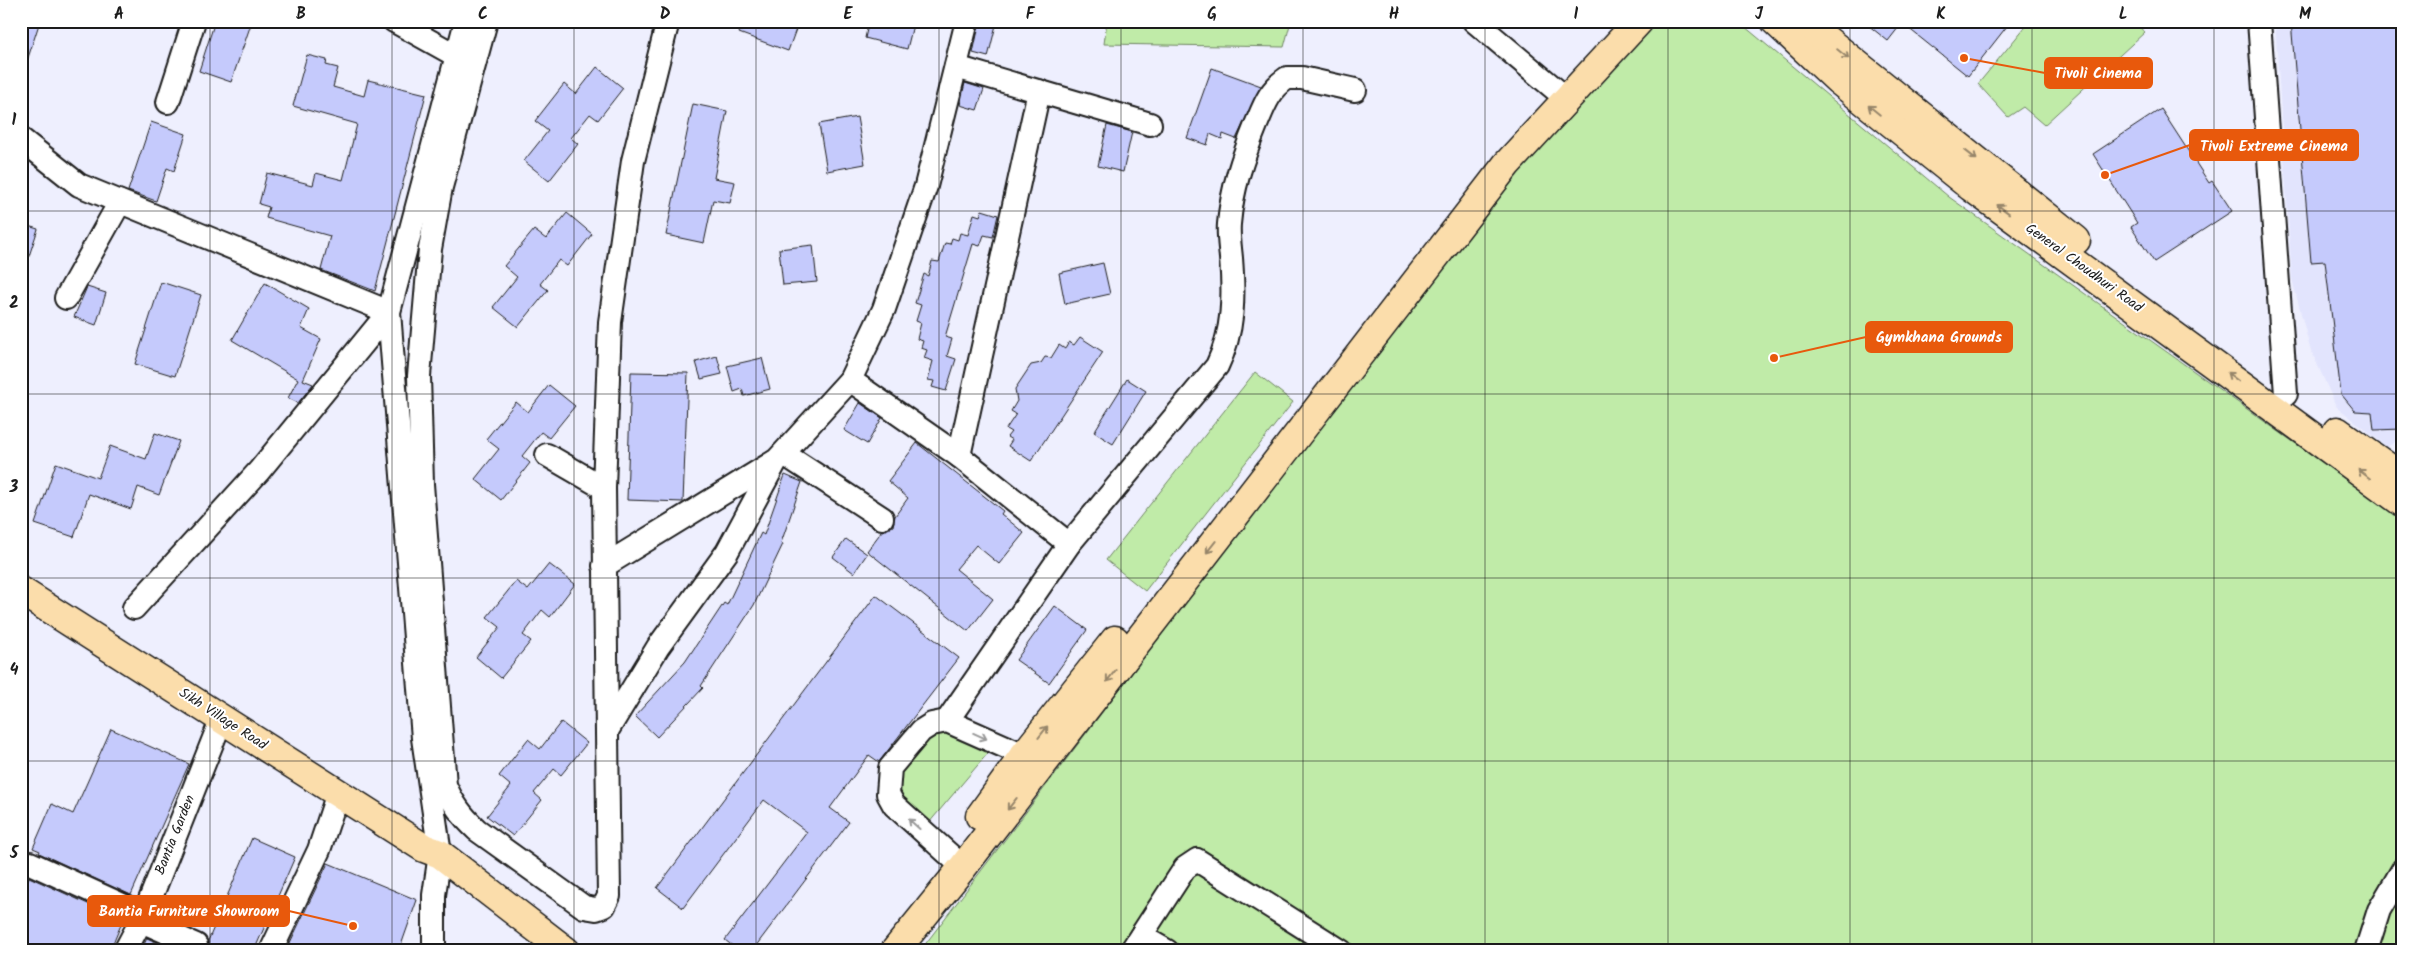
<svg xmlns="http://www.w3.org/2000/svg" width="2424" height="972" font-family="Kalam,sans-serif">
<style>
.built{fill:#e2e4fd}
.green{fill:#c0eba8;stroke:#6e8462}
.building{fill:#c5cafc;stroke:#1c1c1c}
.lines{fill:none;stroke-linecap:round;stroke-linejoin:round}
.minor-casing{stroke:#1c1c1c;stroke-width:26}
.major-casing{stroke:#1c1c1c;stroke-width:31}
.minor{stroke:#fff;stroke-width:22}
.major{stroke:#fbddab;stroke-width:28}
.oneway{stroke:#97866b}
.oneway2{stroke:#999}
.grid{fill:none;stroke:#1c1c1c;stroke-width:1;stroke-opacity:0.55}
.labels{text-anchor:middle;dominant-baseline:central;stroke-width:4;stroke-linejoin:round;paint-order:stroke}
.street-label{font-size:14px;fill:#1c1c1c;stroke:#fff}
.leader{fill:none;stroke:#e8590c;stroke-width:2}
.callout-dot{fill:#e8590c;stroke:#fff;stroke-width:2}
.callout{fill:#e8590c;stroke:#e8590c;stroke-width:2}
.callout-label{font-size:15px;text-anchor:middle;font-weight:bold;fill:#fff}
.neatline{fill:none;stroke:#1c1c1c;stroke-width:2}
.grid-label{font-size:16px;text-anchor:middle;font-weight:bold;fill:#1c1c1c}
</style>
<rect width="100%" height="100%" fill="#eeeffe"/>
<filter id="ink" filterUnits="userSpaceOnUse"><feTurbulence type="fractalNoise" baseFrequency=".02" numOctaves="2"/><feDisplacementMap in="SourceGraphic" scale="10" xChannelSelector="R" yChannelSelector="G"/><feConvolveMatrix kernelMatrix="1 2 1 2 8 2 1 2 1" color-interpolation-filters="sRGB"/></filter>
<g filter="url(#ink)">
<!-- built -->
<path class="built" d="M 2275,21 L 2403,21 L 2403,437 L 2387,447 L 2336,406 L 2310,348 L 2292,279 Z"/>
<!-- green -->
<g class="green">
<path d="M 1107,21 L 1291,21 L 1284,47 L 1104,44 Z"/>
<path d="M 1652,21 L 1738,21 L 1949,197 L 2403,520 L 2403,951 L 920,951 L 1516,170 Z"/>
<path d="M 2030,21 L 2131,21 L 2145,32 L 2044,125 L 2023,107 L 2008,117 L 1978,84 Z"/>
<path d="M 1255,372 L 1293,402 L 1145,591 L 1106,560 Z"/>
<path d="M 950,732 L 977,743 L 988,753 L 928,824 L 904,802 L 896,786 L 908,753 L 935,734 Z"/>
</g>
<!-- building -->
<g class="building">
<path d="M 21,21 L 40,21 L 24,70 L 21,69 Z"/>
<path d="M 215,21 L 242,21 L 251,24 L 231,82 L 199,71 Z"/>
<path d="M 743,21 L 799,21 L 788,51 L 739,33 Z"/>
<path d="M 869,21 L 914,21 L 907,49 L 865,38 Z"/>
<path d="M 980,21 L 997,21 L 988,57 L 973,53 Z"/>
<path d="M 1863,21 L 2011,21 L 1968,76 L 1902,23 L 1888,41 Z"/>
<path d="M 2291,21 L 2403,21 L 2403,429 L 2374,430 L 2372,412 L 2355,411 L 2341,394 L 2325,261 L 2311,262 Z"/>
<path d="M 307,55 L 327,60 L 326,65 L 338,68 L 333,87 L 364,96 L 368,80 L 426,94 L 375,291 L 321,270 L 330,236 L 266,218 L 269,207 L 259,204 L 267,173 L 313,185 L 316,173 L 343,180 L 357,124 L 293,106 Z"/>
<path d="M 597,67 L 623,88 L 598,120 L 590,114 L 571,138 L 578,144 L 549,181 L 524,161 L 548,131 L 535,121 L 564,84 L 576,94 Z"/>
<path d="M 1212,68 L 1261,86 L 1236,139 L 1223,134 L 1222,139 L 1210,134 L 1207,145 L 1187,138 Z"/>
<path d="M 965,83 L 984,89 L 977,110 L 960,105 Z"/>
<path d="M 693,104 L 727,111 L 714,178 L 735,182 L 730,203 L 713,200 L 704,243 L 666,235 Z"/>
<path d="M 2161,109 L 2209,183 L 2212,181 L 2232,211 L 2154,262 L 2131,227 L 2137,223 L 2093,154 Z"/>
<path d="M 857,117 L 865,164 L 827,171 L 819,124 Z"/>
<path d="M 151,122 L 186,134 L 174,171 L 167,168 L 156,201 L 128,191 Z"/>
<path d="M 1107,125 L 1132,132 L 1123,172 L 1098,166 Z"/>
<path d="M 982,210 L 998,215 L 993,237 L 984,235 L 980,246 L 973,244 L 945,337 L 952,339 L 947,356 L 956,359 L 946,391 L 932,387 L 934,381 L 928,380 L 933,361 L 924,358 L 927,350 L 921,348 L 923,341 L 917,339 L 921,323 L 916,321 L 921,305 L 915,303 L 924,274 L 928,276 L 932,261 L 939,262 L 945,243 L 950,244 L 952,238 L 958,240 L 960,233 L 968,235 L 974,214 L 980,216 Z"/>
<path d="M 567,213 L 592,234 L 567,266 L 559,260 L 540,284 L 548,290 L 518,327 L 493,307 L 517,277 L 504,266 L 534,230 L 546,239 Z"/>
<path d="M 21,224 L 38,229 L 24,271 L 21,271 Z"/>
<path d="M 813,245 L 817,282 L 783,285 L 779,249 Z"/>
<path d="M 1103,263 L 1110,294 L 1065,304 L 1059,273 Z"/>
<path d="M 161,282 L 201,295 L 175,376 L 135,364 Z"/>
<path d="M 265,283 L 309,309 L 301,328 L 321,339 L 303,380 L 313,384 L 298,403 L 288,398 L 298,379 L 232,340 Z"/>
<path d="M 87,287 L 106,293 L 96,325 L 74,317 Z"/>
<path d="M 1080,337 L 1103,352 L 1031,461 L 1008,446 L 1012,440 L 1007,437 L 1011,432 L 1006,429 L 1016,414 L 1011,411 L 1017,401 L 1015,389 L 1031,365 L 1041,363 L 1045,357 L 1051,358 L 1059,345 L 1065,349 L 1069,342 L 1074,345 Z"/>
<path d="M 717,356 L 722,374 L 701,379 L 696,362 Z"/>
<path d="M 762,358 L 770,389 L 744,396 L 742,389 L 734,392 L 727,366 Z"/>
<path d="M 631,372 L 688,373 L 683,502 L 627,500 Z"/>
<path d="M 1127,379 L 1146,391 L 1113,444 L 1094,432 Z"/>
<path d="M 549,385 L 575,406 L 549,438 L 541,432 L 522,456 L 530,463 L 501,500 L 475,479 L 499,449 L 486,439 L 516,402 L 528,412 Z"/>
<path d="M 860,403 L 882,418 L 867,444 L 844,430 Z"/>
<path d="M 155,433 L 179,441 L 159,495 L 138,487 L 131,509 L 89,494 L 74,537 L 35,524 L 56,463 L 98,478 L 110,446 L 146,459 Z"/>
<path d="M 917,443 L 1003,511 L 1001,514 L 1024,533 L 999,564 L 976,545 L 956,569 L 993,599 L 968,631 L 867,551 L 882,531 L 893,526 L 895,516 L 908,498 L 888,481 Z"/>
<path d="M 785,475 L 802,482 L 781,543 L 783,544 L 754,605 L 701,686 L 703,688 L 657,737 L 635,716 L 685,662 L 724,603 L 727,605 L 761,533 L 764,535 Z"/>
<path d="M 846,539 L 867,554 L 854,573 L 833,557 Z"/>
<path d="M 549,564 L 575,584 L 550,617 L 542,610 L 523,635 L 531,641 L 501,678 L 476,657 L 500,627 L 487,617 L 516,581 L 528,590 Z"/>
<path d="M 876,595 L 959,658 L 879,762 L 869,755 L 830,808 L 849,822 L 752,951 L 739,951 L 725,940 L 807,832 L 764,800 L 683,908 L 657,888 Z"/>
<path d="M 1055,606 L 1087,630 L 1049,683 L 1016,660 Z"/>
<path d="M 561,722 L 587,743 L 561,775 L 554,769 L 534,793 L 542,800 L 513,836 L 487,816 L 511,786 L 499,776 L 528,739 L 540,749 Z"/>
<path d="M 111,729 L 189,764 L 131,895 L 39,853 L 40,851 L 33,848 L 52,804 L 73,814 Z"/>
<path d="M 252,838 L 295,857 L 254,951 L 208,951 L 208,941 Z"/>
<path d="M 328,863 L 417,900 L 399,951 L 286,951 Z"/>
<path d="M 29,877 L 123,920 L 110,951 L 21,951 L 21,894 Z"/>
<path d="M 147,938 L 176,951 L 141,951 Z"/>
</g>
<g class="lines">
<!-- minor casing -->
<g class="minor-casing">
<g id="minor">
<path d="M 394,21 L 455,55"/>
<path d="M 486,21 L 441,187 L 430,249 L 419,376 L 422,484 L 445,785 C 453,804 462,816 477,830 L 584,907 L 596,909 L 604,906 L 609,896 L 604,488 L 610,322 L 633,161 L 668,21"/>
<path d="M 1474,21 L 1555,89"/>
<path d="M 2259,21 L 2286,394"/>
<path d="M 956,67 L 1150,124"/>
<path d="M 168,102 L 194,21"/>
<path d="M 21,139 L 79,185 L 389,312 L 259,471 L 134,608"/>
<path d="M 66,298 L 120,202"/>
<path d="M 850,380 L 959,456 L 1069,544"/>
<path d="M 784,454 L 882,518"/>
<path d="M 547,455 L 604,488"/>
<path d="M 959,456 L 1039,91"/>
<path d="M 604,566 L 777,460 L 850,380 L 884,309 L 926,186 L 967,21"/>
<path d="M 947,721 L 1069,544 L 1217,366 C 1234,331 1234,296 1231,258 C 1230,247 1228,235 1229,224 C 1232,188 1243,157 1256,125 C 1264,106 1269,90 1287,78 L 1302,78 L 1355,90"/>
<path d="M 607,731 L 658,647 L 727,552 L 776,461"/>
<path d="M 30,863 L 144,915"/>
<path d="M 963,867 L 894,805 L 888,794 L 890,768 L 921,731 L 932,724 L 947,721 L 1024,755"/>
<path d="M 141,921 L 196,945"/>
<path d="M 1141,936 L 1167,951"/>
<path d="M 125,951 L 144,915 L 222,718"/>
<path d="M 271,951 L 319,850 L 338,793"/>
<path d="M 434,951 L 434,895 L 440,854 L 423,738 L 389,312 L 466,21"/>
<path d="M 1131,951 L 1185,868 L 1197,860 L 1341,951"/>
<path d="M 2366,951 L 2379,910 L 2403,869"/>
</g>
</g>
<!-- major casing -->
<g class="major-casing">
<g id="major">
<path d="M 1775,21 L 1838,80 L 1971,187 L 2403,503"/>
<path d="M 1808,21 L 1818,33 L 2076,240"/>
<path d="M 2337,431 L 2403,478"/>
<path d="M 21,591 L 424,848 L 440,854 L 566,951"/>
<path d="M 980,816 L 1024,755 L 1115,640"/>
<path d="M 895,951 L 963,867 L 1507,164 L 1639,21"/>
</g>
</g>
<!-- minor -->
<use href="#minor" class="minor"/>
<!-- major -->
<use href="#major" class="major"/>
</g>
<!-- one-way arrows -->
<defs><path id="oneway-shaft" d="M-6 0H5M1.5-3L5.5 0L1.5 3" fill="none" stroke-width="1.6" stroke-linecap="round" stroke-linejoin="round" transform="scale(1.25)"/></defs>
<g class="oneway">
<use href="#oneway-shaft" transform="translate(1843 54) rotate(39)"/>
<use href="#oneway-shaft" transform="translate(1874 110) rotate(-141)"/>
<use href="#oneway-shaft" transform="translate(1971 155) rotate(38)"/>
<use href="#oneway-shaft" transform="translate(2003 209) rotate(-144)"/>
<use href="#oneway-shaft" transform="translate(2233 377) rotate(-143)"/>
<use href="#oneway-shaft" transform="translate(2364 474) rotate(-143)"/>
<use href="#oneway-shaft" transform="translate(1211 547) rotate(128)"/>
<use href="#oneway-shaft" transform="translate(1111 676) rotate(128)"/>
<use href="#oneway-shaft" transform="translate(1043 732) rotate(-52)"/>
<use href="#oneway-shaft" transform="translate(1012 804) rotate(128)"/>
</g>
<g class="oneway2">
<use href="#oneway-shaft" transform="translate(980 736) rotate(24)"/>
<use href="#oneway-shaft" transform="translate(914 824) rotate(-138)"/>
</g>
</g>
<!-- grid -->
<path class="grid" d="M 210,21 L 210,951M 392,21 L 392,951M 574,21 L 574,951M 756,21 L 756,951M 939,21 L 939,951M 1121,21 L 1121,951M 1303,21 L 1303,951M 1485,21 L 1485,951M 1668,21 L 1668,951M 1850,21 L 1850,951M 2032,21 L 2032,951M 2214,21 L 2214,951M 21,211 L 2403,211M 21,394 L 2403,394M 21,578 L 2403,578M 21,761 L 2403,761"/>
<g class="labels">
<!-- street labels -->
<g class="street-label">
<text transform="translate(2084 268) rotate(36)">General Choudhuri Road</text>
<text transform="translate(223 719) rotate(33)">Sikh Village Road</text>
<text transform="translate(175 835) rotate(-68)">Bantia Garden</text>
</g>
</g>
<!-- callouts -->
<path class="leader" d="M1964 58L2045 73M2105 175L2190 145M1774 358L1866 337M353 926L289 911"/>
<g class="callout-dot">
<circle cx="1964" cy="58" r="5"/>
<circle cx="2105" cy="175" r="5"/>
<circle cx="1774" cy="358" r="5"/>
<circle cx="353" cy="926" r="5"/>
</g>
<g class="callout">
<rect x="2045" y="58" width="107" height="30" rx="5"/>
<rect x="2190" y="130" width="168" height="30" rx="5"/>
<rect x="1866" y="322" width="146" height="30" rx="5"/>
<rect x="88" y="896" width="201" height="30" rx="5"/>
</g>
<g class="callout-label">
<text x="2098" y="78">Tivoli Cinema</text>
<text x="2274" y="151">Tivoli Extreme Cinema</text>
<text x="1939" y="342">Gymkhana Grounds</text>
<text x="189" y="916">Bantia Furniture Showroom</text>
</g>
<!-- margin -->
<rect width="2424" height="972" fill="none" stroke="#fff" stroke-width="55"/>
<rect x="28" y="28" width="2368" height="916" class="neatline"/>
<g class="grid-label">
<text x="119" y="19">A</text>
<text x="301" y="19">B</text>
<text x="483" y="19">C</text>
<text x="665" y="19">D</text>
<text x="848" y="19">E</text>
<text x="1030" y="19">F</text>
<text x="1212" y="19">G</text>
<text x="1394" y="19">H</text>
<text x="1576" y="19">I</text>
<text x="1759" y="19">J</text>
<text x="1941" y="19">K</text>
<text x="2123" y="19">L</text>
<text x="2305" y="19">M</text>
<text x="14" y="125">1</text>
<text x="14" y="308">2</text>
<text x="14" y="492">3</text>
<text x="14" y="675">4</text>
<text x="14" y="858">5</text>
</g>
</svg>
